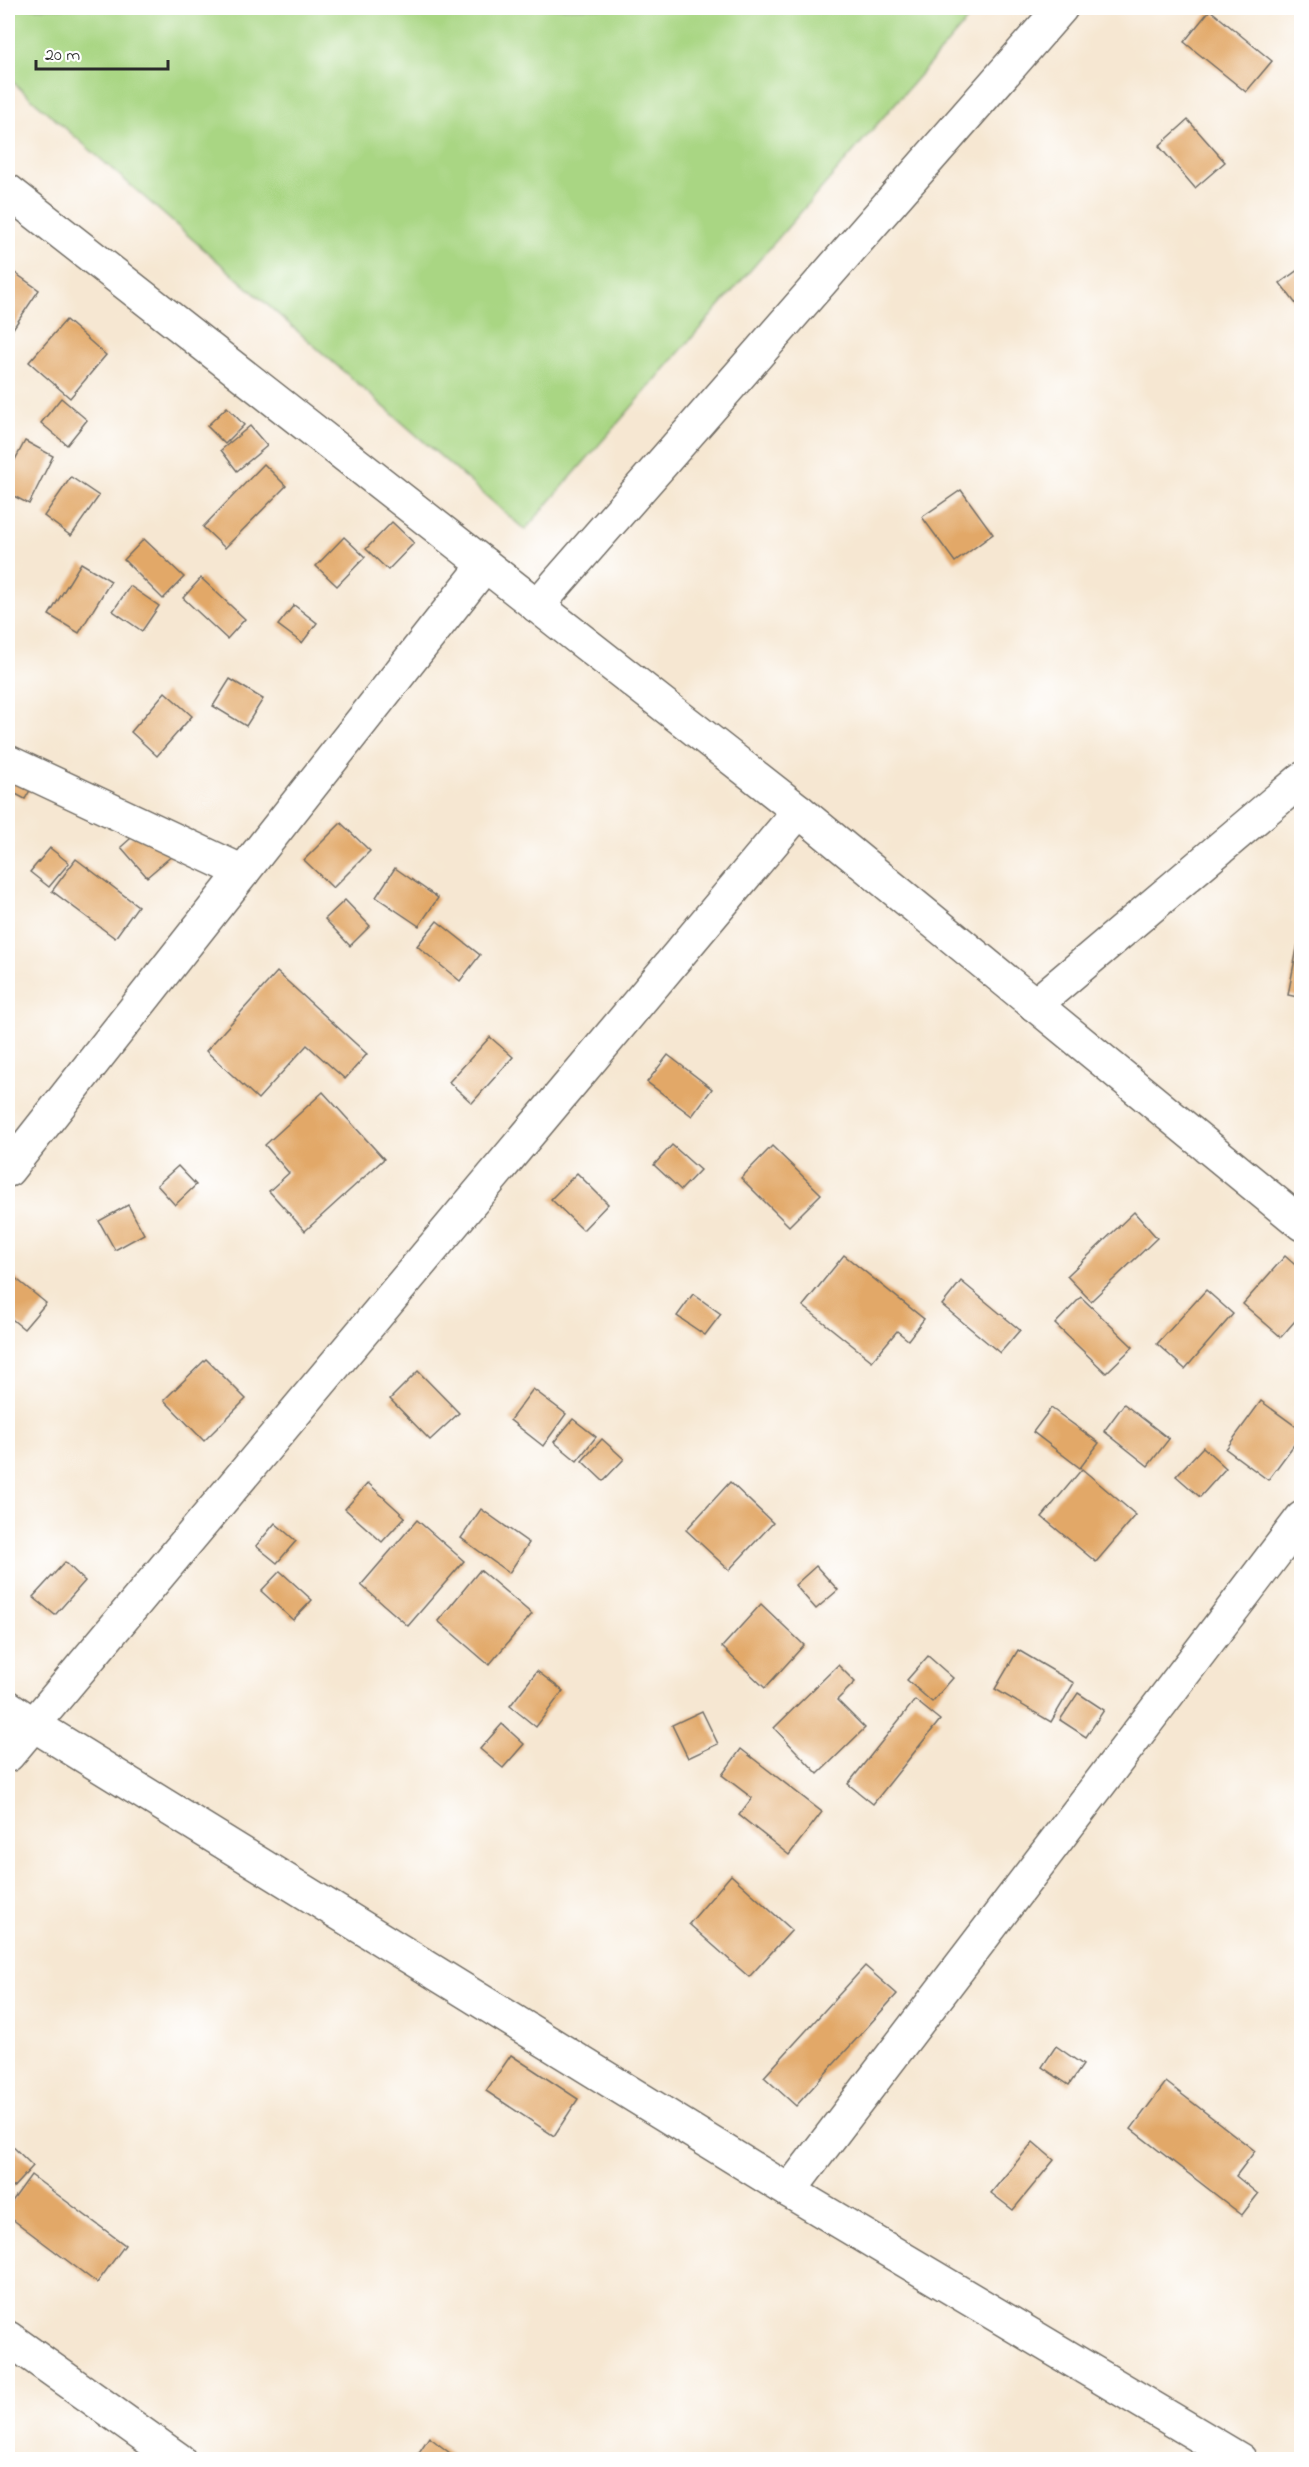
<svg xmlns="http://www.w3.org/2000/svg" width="1309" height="2467" font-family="'Indie Flower',sans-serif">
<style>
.garden{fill:#a9d683;stroke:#6a8057;stroke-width:1.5}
.building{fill:#e2a867}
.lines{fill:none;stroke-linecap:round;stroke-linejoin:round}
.minor-casing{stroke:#726d65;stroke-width:36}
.tertiary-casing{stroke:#726d65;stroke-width:36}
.secondary-casing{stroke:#726d65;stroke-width:36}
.minor{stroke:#fff;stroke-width:33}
.tertiary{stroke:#fff;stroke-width:33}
.secondary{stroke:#fff;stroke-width:33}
</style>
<rect width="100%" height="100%" fill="#fff"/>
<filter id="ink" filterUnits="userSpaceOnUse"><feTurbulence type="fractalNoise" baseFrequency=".0167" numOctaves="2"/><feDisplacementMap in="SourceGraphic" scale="12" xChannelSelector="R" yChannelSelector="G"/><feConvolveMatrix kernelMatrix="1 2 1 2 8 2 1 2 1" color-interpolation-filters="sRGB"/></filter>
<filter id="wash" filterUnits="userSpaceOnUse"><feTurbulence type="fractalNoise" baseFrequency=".008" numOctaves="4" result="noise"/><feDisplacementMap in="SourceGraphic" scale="24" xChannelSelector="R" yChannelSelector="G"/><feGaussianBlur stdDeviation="1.35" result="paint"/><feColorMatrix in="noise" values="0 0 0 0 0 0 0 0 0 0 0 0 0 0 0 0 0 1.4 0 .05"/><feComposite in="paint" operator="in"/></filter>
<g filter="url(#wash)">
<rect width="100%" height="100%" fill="#f6e7d2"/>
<!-- garden -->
<path class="garden" d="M 8,8 L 978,8 L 525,530 L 8,78 Z"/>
<g id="blocks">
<!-- building -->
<g class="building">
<path d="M 1210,10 L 1272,61 L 1246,92 L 1184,42 Z"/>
<path d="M 1188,120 L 1225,162 L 1195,188 L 1159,146 Z"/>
<path d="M 1302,267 L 1302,312 L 1280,283 Z"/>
<path d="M 8,268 L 39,290 L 8,336 Z"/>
<path d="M 66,320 L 106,355 L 70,398 L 29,362 Z"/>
<path d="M 61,398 L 87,420 L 67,445 L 41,423 Z"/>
<path d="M 227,407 L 244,425 L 225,444 L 207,426 Z"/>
<path d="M 250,426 L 267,446 L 237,471 L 221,450 Z"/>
<path d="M 25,441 L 53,456 L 29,504 L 8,493 L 8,473 Z"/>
<path d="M 264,464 L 286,486 L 225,548 L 203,527 Z"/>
<path d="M 71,477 L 99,496 L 71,536 L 44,516 Z"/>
<path d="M 961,490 L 993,534 L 955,562 L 922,517 Z"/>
<path d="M 392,522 L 414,543 L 388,570 L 366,549 Z"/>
<path d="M 344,537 L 365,557 L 337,586 L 316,566 Z"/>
<path d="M 144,539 L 184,577 L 163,599 L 124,560 Z"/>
<path d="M 81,563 L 111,581 L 79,633 L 49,615 Z"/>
<path d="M 201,578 L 245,619 L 227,639 L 183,598 Z"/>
<path d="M 130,586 L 159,606 L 142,631 L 113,611 Z"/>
<path d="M 294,605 L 317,623 L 302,643 L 278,625 Z"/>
<path d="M 230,679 L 263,699 L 246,726 L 213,706 Z"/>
<path d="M 165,692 L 192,716 L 157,756 L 131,732 Z"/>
<path d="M 8,752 L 41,771 L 25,799 L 8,790 Z"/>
<path d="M 148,823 L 174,854 L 147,877 L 121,847 Z"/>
<path d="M 341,823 L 370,851 L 333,888 L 304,860 Z"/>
<path d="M 50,848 L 69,863 L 49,887 L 30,872 Z"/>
<path d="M 76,859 L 138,906 L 115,938 L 52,891 Z"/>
<path d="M 395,868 L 438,898 L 419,926 L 376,897 Z"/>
<path d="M 345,900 L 370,926 L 350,946 L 325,919 Z"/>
<path d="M 437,921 L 480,955 L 460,981 L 417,946 Z"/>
<path d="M 1300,933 L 1302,933 L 1302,998 L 1288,995 Z"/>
<path d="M 277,972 L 367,1054 L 345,1079 L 307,1045 L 258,1099 L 206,1051 Z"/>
<path d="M 490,1037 L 513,1057 L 472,1103 L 449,1082 Z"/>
<path d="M 668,1055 L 712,1089 L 692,1116 L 647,1082 Z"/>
<path d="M 323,1092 L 384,1159 L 305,1231 L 269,1191 L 289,1173 L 265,1145 Z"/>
<path d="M 672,1145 L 700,1170 L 681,1190 L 654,1165 Z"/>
<path d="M 772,1146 L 821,1194 L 789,1226 L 741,1178 Z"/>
<path d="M 178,1166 L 196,1185 L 175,1205 L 157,1185 Z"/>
<path d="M 577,1173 L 608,1204 L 583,1230 L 551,1199 Z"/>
<path d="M 128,1205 L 144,1234 L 115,1250 L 99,1221 Z"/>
<path d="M 1134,1212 L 1157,1238 L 1091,1301 L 1067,1276 Z"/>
<path d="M 844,1255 L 924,1319 L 908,1340 L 897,1331 L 872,1361 L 803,1306 Z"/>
<path d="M 1285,1256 L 1302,1271 L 1302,1313 L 1281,1337 L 1243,1304 Z"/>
<path d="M 8,1272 L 46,1303 L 24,1329 L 8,1316 Z"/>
<path d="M 961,1281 L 1020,1330 L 1000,1353 L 942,1305 Z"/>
<path d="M 1206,1290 L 1233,1314 L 1185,1369 L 1157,1344 Z"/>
<path d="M 693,1294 L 721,1314 L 705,1335 L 677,1316 Z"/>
<path d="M 1081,1297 L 1133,1347 L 1106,1373 L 1055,1324 Z"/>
<path d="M 206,1359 L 246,1399 L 204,1441 L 164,1400 Z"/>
<path d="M 418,1371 L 459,1413 L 430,1440 L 390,1399 Z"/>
<path d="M 533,1389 L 566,1414 L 543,1446 L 510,1420 Z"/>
<path d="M 1261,1401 L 1302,1431 L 1302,1434 L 1268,1480 L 1226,1449 Z"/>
<path d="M 1124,1404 L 1169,1439 L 1148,1466 L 1104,1431 Z"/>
<path d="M 1051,1408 L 1099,1443 L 1080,1468 L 1033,1432 Z"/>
<path d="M 573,1419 L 596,1437 L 577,1461 L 554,1442 Z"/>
<path d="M 602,1439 L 624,1459 L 603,1481 L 582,1461 Z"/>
<path d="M 1203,1447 L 1226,1468 L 1200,1497 L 1176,1476 Z"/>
<path d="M 1082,1469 L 1136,1515 L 1096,1562 L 1042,1517 Z"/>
<path d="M 730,1482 L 773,1523 L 729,1570 L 686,1530 Z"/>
<path d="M 368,1483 L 405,1517 L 382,1542 L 345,1509 Z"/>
<path d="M 481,1509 L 529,1543 L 509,1573 L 461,1538 Z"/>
<path d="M 417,1520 L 464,1561 L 408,1626 L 361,1585 Z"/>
<path d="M 275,1523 L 296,1541 L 277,1563 L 256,1546 Z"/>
<path d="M 65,1562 L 85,1581 L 55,1615 L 33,1597 Z"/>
<path d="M 816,1566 L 838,1590 L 816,1609 L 795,1585 Z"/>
<path d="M 480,1570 L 532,1614 L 489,1665 L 438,1621 Z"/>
<path d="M 280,1571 L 312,1600 L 293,1620 L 261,1591 Z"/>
<path d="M 761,1604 L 804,1645 L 765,1688 L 722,1647 Z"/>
<path d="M 1018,1650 L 1074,1683 L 1051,1722 L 995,1689 Z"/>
<path d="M 928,1656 L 953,1678 L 932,1702 L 907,1680 Z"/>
<path d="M 838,1665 L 855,1682 L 837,1700 L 865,1728 L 818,1774 L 774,1728 Z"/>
<path d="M 537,1671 L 563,1691 L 536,1727 L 510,1706 Z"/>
<path d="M 1078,1693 L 1104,1710 L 1086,1737 L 1060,1720 Z"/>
<path d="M 915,1700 L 940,1720 L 873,1804 L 848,1784 Z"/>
<path d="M 702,1711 L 718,1744 L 688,1758 L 672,1725 Z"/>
<path d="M 502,1724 L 524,1744 L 503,1768 L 480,1749 Z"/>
<path d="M 741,1749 L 822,1812 L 789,1855 L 739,1815 L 752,1798 L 722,1775 Z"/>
<path d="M 731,1875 L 792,1930 L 749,1977 L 689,1924 Z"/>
<path d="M 865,1966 L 897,1994 L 796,2106 L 764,2077 Z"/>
<path d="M 1056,2046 L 1083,2065 L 1069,2085 L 1042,2067 Z"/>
<path d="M 511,2055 L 578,2099 L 554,2136 L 486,2091 Z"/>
<path d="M 1166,2082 L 1255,2151 L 1236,2176 L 1258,2194 L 1242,2215 L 1131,2129 Z"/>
<path d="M 8,2142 L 33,2166 L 8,2193 Z"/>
<path d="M 1033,2142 L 1054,2160 L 1013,2210 L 991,2193 Z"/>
<path d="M 31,2175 L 125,2245 L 97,2283 L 8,2216 L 8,2207 Z"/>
<path d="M 429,2437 L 459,2460 L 414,2460 Z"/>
</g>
</g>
</g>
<g filter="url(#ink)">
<use href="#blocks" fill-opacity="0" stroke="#726d65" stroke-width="1.5"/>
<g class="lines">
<!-- minor casing -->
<g class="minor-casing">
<g id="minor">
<path d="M 537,606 L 1061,8"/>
<path d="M 8,762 L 243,872"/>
<path d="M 1035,1005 L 1302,779"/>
<path d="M 8,1170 L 485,565"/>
<path d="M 8,1707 L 34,1725 L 789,2191 L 1240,2460"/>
<path d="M 789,2191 L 1302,1518"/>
<path d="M 8,2338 L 179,2460"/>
</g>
</g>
<!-- tertiary casing -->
<g class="tertiary-casing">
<path id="tertiary" d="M 8,191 L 799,811"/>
</g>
<!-- secondary casing -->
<g class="secondary-casing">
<path id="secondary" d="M 8,1755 L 799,811 L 1302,1224"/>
</g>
<!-- minor -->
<use href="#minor" class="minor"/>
<!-- tertiary -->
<use href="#tertiary" class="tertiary"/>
<!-- secondary -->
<use href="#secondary" class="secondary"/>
</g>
</g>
<!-- margin -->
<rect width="1309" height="2467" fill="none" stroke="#fff" stroke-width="30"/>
<!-- scale -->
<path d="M36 60v9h132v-9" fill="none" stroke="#2b2b2b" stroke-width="3"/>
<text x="45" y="60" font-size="18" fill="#2b2b2b" stroke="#ffffff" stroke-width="4.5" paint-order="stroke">20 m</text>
</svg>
